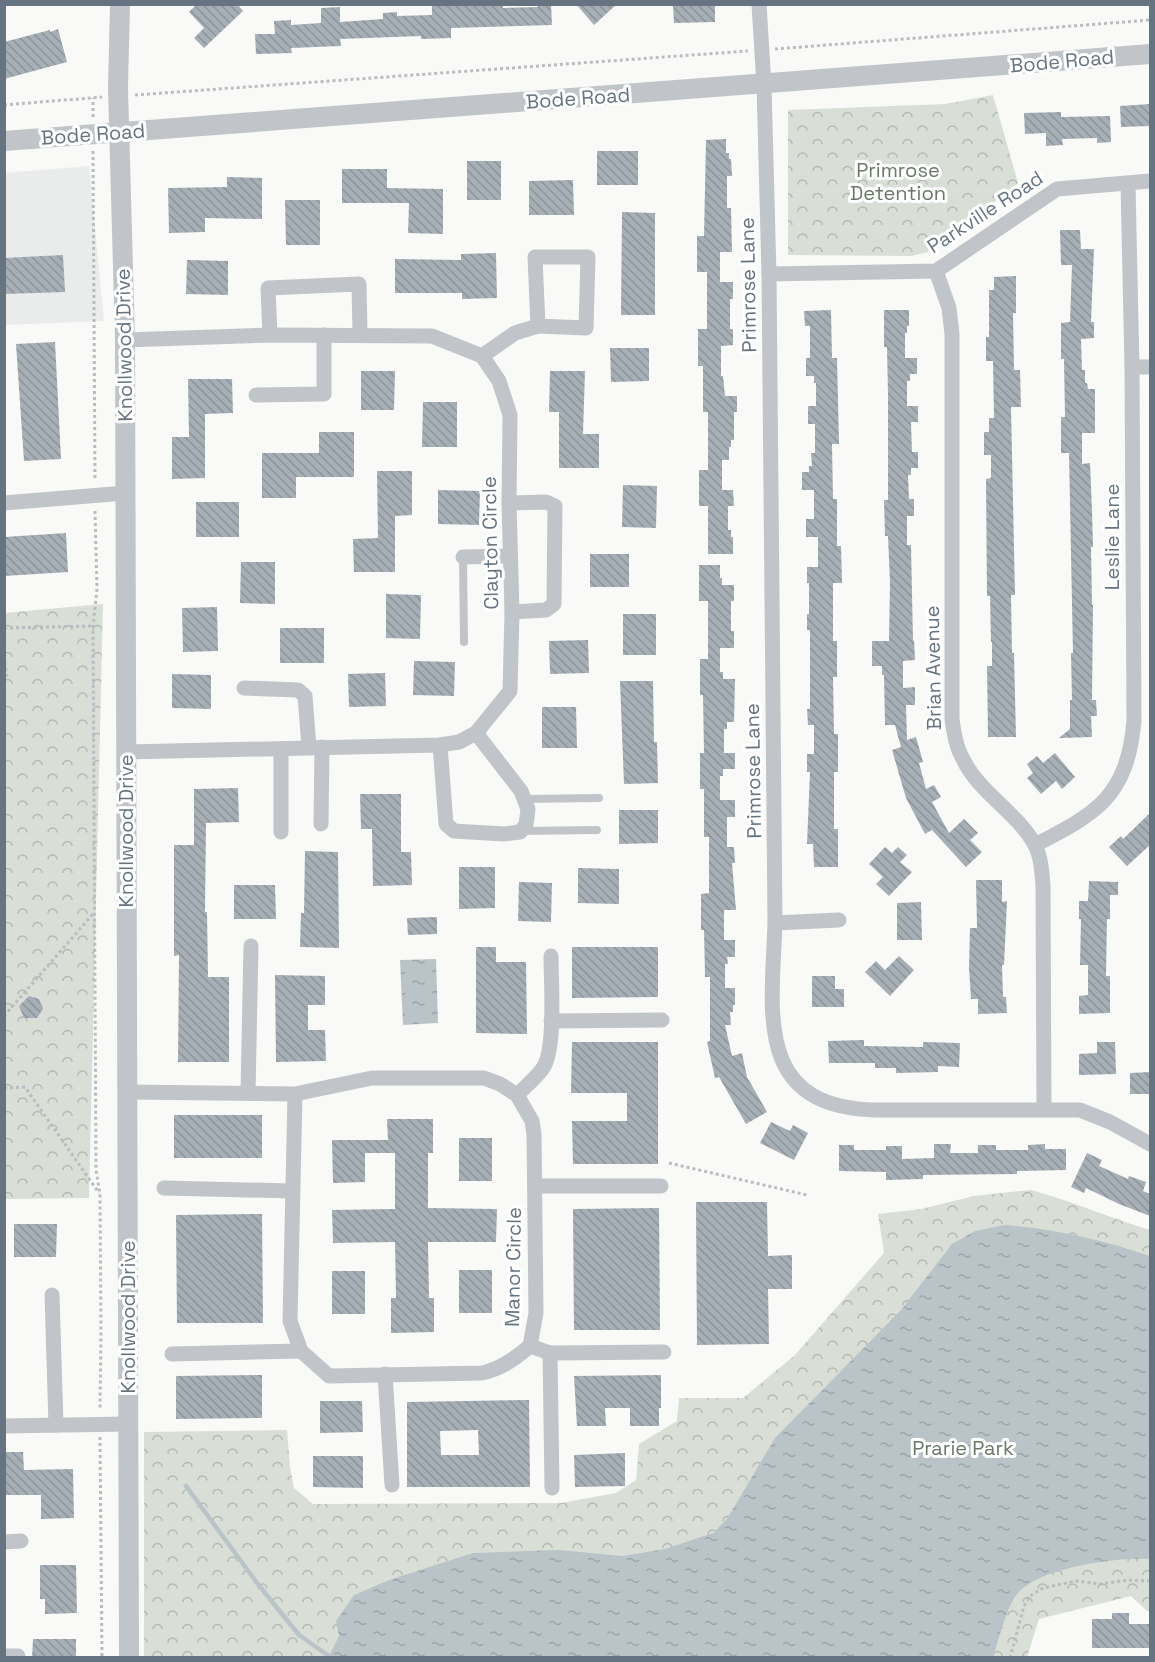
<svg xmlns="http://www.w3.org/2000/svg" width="1155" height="1662" font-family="'Space Grotesk',sans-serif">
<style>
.built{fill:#eaebeb}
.park{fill:url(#park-crowns)}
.water{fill:url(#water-ripples)}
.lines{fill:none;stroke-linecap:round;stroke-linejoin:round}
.stream{stroke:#bac4c8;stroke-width:4.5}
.building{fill:url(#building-back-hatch);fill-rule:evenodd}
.path{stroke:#babdc0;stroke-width:3;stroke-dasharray:3 3;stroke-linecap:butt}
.service{stroke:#c1c5c9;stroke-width:8}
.minor{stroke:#c1c5c9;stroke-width:15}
.tertiary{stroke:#c1c5c9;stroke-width:20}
.labels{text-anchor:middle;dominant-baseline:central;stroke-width:6;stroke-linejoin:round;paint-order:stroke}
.street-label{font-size:20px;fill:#667481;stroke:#fff}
.park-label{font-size:20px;fill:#677965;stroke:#fff}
</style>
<defs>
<pattern id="park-crowns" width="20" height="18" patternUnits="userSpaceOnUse" patternTransform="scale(1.5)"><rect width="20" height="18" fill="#d9ded7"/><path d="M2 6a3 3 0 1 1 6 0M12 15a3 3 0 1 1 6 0" fill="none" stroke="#b4b9b4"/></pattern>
<pattern id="water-ripples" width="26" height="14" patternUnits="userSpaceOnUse" patternTransform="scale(1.5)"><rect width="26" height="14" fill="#bac4c8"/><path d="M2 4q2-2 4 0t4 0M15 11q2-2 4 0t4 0" fill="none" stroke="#9ba4a8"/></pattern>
<pattern id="building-back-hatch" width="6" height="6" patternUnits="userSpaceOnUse" patternTransform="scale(1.5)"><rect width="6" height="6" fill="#a7afb6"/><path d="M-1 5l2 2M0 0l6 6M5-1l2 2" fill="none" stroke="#8c9399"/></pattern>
</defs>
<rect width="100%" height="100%" fill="#f9faf8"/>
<!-- built -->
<path class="built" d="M 89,166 L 104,321 L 5,325 L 4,173 Z"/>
<!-- park -->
<g class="park">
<path d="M 993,95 L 1018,183 L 943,243 L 928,252 L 911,256 L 788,255 L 788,110 L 945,104 Z"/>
<path d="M 103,604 L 89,1198 L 5,1199 L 4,613 Z"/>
<path d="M 1031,1190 C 1072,1201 1110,1218 1150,1230 L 1150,1611 L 1147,1611 L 1131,1596 L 1039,1619 L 1027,1657 L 144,1657 L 144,1432 L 287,1430 L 290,1467 L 294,1488 L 313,1504 L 561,1503 L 616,1493 L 636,1480 L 639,1444 L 677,1421 L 679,1398 L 743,1398 L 795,1355 L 884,1253 L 878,1214 L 921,1209 L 974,1196 Z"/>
</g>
<!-- water -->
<g class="water">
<path d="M 436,959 L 438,1023 L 403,1025 L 400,960 Z"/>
<path d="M 1005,1225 C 1056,1229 1103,1240 1150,1256 L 1150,1559 C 1118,1557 1040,1567 1018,1593 C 1006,1607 999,1640 993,1657 L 330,1658 L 329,1656 L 339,1636 L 336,1621 L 354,1595 L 392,1579 L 473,1553 L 558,1550 L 623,1556 L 665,1549 L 713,1533 L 727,1519 L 775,1438 L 901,1310 L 952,1244 L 975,1231 Z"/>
</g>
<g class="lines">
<!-- stream -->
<path class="stream" d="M 186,1486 L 257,1583 L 299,1635 L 329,1656"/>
</g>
<!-- building -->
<g class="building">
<path d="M 197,4 L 237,4 L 243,11 L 204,48 L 194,38 L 204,28 L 189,12 Z"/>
<path d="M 432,4 L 502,4 L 503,8 L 538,7 L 537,4 L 551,4 L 552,25 L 451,28 L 451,38 L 421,39 L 421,36 L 340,39 L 341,46 L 291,48 L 292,53 L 256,54 L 255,34 L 275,34 L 274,21 L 291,20 L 291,25 L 321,23 L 321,8 L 340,7 L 340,22 L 383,19 L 383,13 L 397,12 L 397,16 L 432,15 Z"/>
<path d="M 576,4 L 617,4 L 594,25 Z"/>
<path d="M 673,5 L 715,5 L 715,22 L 674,23 Z"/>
<path d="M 58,29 L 67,62 L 4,79 L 4,42 L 50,30 L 50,32 Z"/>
<path d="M 1150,104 L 1150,126 L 1121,127 L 1120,106 Z"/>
<path d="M 1061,112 L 1061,117 L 1110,116 L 1111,142 L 1097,143 L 1097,138 L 1062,139 L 1063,145 L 1046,146 L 1046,133 L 1025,134 L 1024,113 Z"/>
<path d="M 726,139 L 726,153 L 729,153 L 729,159 L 731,159 L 732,176 L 727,176 L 727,208 L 731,208 L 732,252 L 720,252 L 720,282 L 733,282 L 733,299 L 730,299 L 730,329 L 733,329 L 733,345 L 721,346 L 721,376 L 723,376 L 725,396 L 737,396 L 737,412 L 734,412 L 734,440 L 731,440 L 731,447 L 729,447 L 729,460 L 722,460 L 722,490 L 733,490 L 734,506 L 728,506 L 728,530 L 731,530 L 731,537 L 733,537 L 733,554 L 708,554 L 708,506 L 699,506 L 699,470 L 708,470 L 708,412 L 703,412 L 703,366 L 698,366 L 698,329 L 707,329 L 707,272 L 697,272 L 697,236 L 704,236 L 706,140 Z"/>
<rect x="597" y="151" width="41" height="34"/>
<rect x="467" y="161" width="34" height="39"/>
<path d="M 342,169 L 387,169 L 387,188 L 443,189 L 443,234 L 408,233 L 409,203 L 342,203 Z"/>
<path d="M 227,177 L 262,178 L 262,219 L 205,218 L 205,232 L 169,233 L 168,188 L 227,187 Z"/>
<path d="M 573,180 L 574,215 L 529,215 L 529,181 Z"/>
<path d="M 285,200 L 320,200 L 320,245 L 286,245 Z"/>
<path d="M 622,212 L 655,213 L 655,315 L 621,315 Z"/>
<path d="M 1060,230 L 1080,230 L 1081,249 L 1094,249 L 1091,322 L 1094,322 L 1094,338 L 1081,339 L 1082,370 L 1085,370 L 1085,383 L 1087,383 L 1088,389 L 1095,389 L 1095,433 L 1082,433 L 1082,464 L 1090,463 L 1092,511 L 1093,547 L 1091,547 L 1092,605 L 1093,605 L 1092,700 L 1096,700 L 1097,716 L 1091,716 L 1092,737 L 1059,738 L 1070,729 L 1070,700 L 1072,700 L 1071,653 L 1073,653 L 1069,453 L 1061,453 L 1061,417 L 1065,417 L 1064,359 L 1061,359 L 1061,323 L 1070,322 L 1072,265 L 1061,265 Z"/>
<path d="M 496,253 L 497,298 L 462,299 L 462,293 L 395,293 L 395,259 L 461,260 L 461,254 Z"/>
<path d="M 63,255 L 65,292 L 4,294 L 4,258 Z"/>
<path d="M 187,260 L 228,261 L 228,295 L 186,294 Z"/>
<path d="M 1016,276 L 1016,313 L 1013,313 L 1014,370 L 1020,370 L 1021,407 L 1011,407 L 1015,595 L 1011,595 L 1012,653 L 1014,653 L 1016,737 L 988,737 L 987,666 L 992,666 L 992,642 L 991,642 L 990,596 L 987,596 L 986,479 L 991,478 L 991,455 L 984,455 L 984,432 L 989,432 L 989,418 L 994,418 L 993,361 L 986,361 L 986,337 L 989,337 L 989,290 L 994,290 L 994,277 Z"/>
<path d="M 831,310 L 832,358 L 837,358 L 839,444 L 832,444 L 833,499 L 837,499 L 837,546 L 841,546 L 842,583 L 833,583 L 833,641 L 837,641 L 837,677 L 833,677 L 834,734 L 838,734 L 838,772 L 834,772 L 834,829 L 838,829 L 838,867 L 814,867 L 813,844 L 807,844 L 810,772 L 807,772 L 807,754 L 814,754 L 814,725 L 808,725 L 807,709 L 810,709 L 810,630 L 807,630 L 807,614 L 809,614 L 809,583 L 807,583 L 807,567 L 818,567 L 818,537 L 806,537 L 806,519 L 814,519 L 814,490 L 802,490 L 802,472 L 809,472 L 809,466 L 812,466 L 811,453 L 815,453 L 815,424 L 808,424 L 808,406 L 816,406 L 816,383 L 814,383 L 814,376 L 806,376 L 806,358 L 810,358 L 810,326 L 805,326 L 804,311 Z"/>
<path d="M 884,310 L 909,310 L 909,326 L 907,326 L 907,333 L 905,333 L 905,358 L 917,358 L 917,374 L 910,374 L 910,381 L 907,381 L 907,406 L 918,406 L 918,422 L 911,422 L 912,452 L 918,452 L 918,468 L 911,468 L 911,475 L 908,475 L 909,499 L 914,499 L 914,516 L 907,516 L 907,545 L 911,545 L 913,641 L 914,640 L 915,660 L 903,661 L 903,688 L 915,687 L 915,705 L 906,705 L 907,740 L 916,737 L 923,762 L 919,763 L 926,789 L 934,785 L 941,797 L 932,802 L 949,833 L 964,819 L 978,833 L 970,840 L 982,852 L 966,867 L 932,830 L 925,834 L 906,798 L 892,750 L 901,747 L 895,725 L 885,725 L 884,675 L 882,675 L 882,666 L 872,666 L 872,641 L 889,641 L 890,583 L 888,536 L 885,536 L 884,500 L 888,500 L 888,395 L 887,347 L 884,347 Z"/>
<path d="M 55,342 L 61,459 L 24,461 L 16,344 Z"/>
<path d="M 610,348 L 649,348 L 649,381 L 611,382 Z"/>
<path d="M 361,371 L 395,371 L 394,410 L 361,410 Z"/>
<path d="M 550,371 L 585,371 L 583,434 L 599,434 L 599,468 L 559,468 L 559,412 L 549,412 Z"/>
<path d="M 188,379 L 232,379 L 233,413 L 205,414 L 205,478 L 172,479 L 172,437 L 189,437 Z"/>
<path d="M 423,402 L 457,402 L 457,447 L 422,447 Z"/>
<path d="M 319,432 L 354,432 L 354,477 L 296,477 L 296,498 L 262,498 L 262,453 L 319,453 Z"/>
<path d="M 377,471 L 412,471 L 412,515 L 395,516 L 395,572 L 354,572 L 353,539 L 378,538 Z"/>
<path d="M 623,485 L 657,486 L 656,528 L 622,527 Z"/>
<path d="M 438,490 L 480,491 L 479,525 L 438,524 Z"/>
<rect x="196" y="502" width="43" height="35"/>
<path d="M 66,533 L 68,572 L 4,576 L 4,537 Z"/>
<rect x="590" y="554" width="39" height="33"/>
<path d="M 241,562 L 275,562 L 275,604 L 240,603 Z"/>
<path d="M 699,565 L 720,565 L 720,578 L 722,578 L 722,585 L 734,585 L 734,601 L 731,601 L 731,631 L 734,631 L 734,648 L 720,648 L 720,672 L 723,672 L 723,679 L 735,679 L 734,722 L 727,722 L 727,729 L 724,729 L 724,753 L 735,753 L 735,769 L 723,769 L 723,776 L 720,776 L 720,800 L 735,800 L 735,817 L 727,817 L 727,847 L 734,847 L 735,863 L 732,863 L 736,910 L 724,910 L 724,940 L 735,940 L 735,957 L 727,957 L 728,964 L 725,964 L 725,988 L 735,988 L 735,1005 L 733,1005 L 733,1012 L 730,1012 L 731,1025 L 725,1025 L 732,1056 L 742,1053 L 747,1077 L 767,1112 L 746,1124 L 719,1077 L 715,1078 L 707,1042 L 710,1041 L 710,977 L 705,977 L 704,930 L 701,930 L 701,894 L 709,893 L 709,837 L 704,837 L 704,789 L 700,789 L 700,753 L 704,753 L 703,695 L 700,695 L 700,659 L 708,659 L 708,601 L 699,601 Z"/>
<path d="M 386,594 L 421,595 L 420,639 L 386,638 Z"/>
<path d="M 217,607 L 218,651 L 183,652 L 182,608 Z"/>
<rect x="623" y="614" width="33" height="41"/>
<rect x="280" y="628" width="44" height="35"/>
<path d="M 588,640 L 589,673 L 550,674 L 549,641 Z"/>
<path d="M 414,661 L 455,662 L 454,696 L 413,695 Z"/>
<path d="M 385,673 L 386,706 L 349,707 L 348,674 Z"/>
<path d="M 172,674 L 211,675 L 211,709 L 172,708 Z"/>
<path d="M 620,681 L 653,681 L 654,742 L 657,742 L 658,783 L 624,784 Z"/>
<path d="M 542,707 L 576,707 L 577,748 L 542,748 Z"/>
<path d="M 1055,753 L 1075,777 L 1062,789 L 1056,781 L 1041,794 L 1027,778 L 1033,773 L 1027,764 L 1037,756 L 1043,763 Z"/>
<path d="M 238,788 L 239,822 L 206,823 L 205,912 L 207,912 L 208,977 L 229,977 L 229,1062 L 178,1062 L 179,955 L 174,956 L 174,845 L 194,845 L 194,789 Z"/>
<path d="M 360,794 L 401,794 L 401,852 L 411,852 L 412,885 L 373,886 L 372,829 L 361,829 Z"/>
<path d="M 619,810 L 658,810 L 658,843 L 619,844 Z"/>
<path d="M 1150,813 L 1150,845 L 1127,866 L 1109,847 L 1121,836 L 1123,839 Z"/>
<path d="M 885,847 L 892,853 L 898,847 L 907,855 L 900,862 L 912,872 L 889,896 L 876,884 L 883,877 L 869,864 Z"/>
<path d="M 305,851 L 338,852 L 339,948 L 300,947 L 301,913 L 304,913 Z"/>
<path d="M 459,867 L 495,867 L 495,908 L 459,909 Z"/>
<path d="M 578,868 L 619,869 L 619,904 L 578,903 Z"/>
<path d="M 976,880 L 1002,880 L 1002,902 L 1007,901 L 1004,965 L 1002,965 L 1003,997 L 1006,997 L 1007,1013 L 978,1014 L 978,999 L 971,999 L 969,968 L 970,928 L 977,928 Z"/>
<path d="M 1089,881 L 1118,882 L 1118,895 L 1110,895 L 1110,919 L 1107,919 L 1106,976 L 1110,976 L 1110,1013 L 1079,1014 L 1079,996 L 1088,995 L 1088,965 L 1080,965 L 1081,919 L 1079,919 L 1079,901 L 1088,901 Z"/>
<path d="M 519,882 L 552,883 L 551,922 L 518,921 Z"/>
<path d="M 234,885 L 275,885 L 276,919 L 234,919 Z"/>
<path d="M 921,902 L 922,940 L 897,940 L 897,903 Z"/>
<path d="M 437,917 L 437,934 L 408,935 L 407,918 Z"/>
<path d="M 476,947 L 496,947 L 496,962 L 526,962 L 527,1034 L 476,1033 Z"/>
<path d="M 572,947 L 658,947 L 658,997 L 572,998 Z"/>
<path d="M 899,956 L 914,970 L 890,996 L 865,972 L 876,961 L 885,970 Z"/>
<path d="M 275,975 L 325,976 L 325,1005 L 308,1005 L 308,1030 L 325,1030 L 326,1061 L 276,1062 Z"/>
<path d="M 812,976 L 835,976 L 835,989 L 844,989 L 844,1007 L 812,1007 Z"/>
<path d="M 29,996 L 39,999 L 43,1009 L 37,1018 L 24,1018 L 19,1006 Z"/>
<path d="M 864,1040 L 864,1046 L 923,1047 L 923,1042 L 960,1043 L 959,1067 L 938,1066 L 938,1072 L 896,1073 L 896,1068 L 875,1068 L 875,1063 L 829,1063 L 828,1041 Z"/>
<path d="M 572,1042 L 658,1042 L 658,1164 L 573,1164 L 572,1121 L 627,1121 L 627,1093 L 571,1093 Z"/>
<path d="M 1097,1042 L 1115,1042 L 1116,1074 L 1079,1075 L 1079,1054 L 1097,1053 Z"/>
<path d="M 1150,1072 L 1150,1094 L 1130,1094 L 1130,1073 Z"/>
<rect x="174" y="1115" width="88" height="43"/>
<path d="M 387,1119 L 433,1119 L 433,1153 L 428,1153 L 428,1208 L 497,1209 L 496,1242 L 428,1242 L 429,1298 L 434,1298 L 434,1332 L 391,1333 L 391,1298 L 396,1298 L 395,1242 L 333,1243 L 332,1210 L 395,1209 L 395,1153 L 365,1153 L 365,1182 L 333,1183 L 332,1140 L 388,1140 Z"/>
<path d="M 771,1122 L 790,1131 L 793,1125 L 808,1133 L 794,1160 L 760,1143 Z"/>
<rect x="459" y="1138" width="33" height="43"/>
<path d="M 934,1144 L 951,1144 L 950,1153 L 978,1153 L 978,1145 L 996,1145 L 996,1150 L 1028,1150 L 1028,1145 L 1045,1144 L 1045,1149 L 1066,1149 L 1066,1170 L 1017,1171 L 1017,1174 L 923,1175 L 923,1179 L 886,1180 L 886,1172 L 839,1171 L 839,1145 L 854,1145 L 854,1150 L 886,1150 L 886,1146 L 902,1146 L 902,1159 L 934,1158 Z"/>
<path d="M 1087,1153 L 1102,1160 L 1099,1166 L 1128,1179 L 1129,1176 L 1146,1182 L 1143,1191 L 1150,1194 L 1150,1216 L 1119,1204 L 1086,1188 L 1084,1193 L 1071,1187 Z"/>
<path d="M 696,1202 L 767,1202 L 768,1256 L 792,1255 L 792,1289 L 768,1289 L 769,1344 L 697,1345 Z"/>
<path d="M 659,1208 L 660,1330 L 574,1330 L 573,1209 Z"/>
<path d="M 262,1214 L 263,1323 L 177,1323 L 176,1215 Z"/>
<path d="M 14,1224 L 57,1224 L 56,1257 L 14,1257 Z"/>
<rect x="459" y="1270" width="33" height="43"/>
<rect x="332" y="1271" width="33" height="43"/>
<path d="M 262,1375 L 262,1418 L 176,1419 L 176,1376 Z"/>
<path d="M 661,1375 L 661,1408 L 659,1408 L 659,1426 L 630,1426 L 630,1408 L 605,1408 L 606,1426 L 577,1426 L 574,1376 Z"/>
<path d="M 529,1400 L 530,1487 L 407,1487 L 407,1402 ZM 478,1430 L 479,1455 L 441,1455 L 440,1431 Z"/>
<path d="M 320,1401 L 362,1401 L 363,1432 L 320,1433 Z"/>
<path d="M 4,1452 L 23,1452 L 24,1470 L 73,1469 L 74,1518 L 41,1519 L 41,1495 L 4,1495 Z"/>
<path d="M 625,1453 L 625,1486 L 575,1487 L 574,1455 Z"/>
<path d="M 313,1456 L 363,1456 L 363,1488 L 313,1487 Z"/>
<path d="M 40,1565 L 76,1565 L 77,1613 L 45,1614 L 45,1599 L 40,1599 Z"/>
<path d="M 1112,1613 L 1129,1613 L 1129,1624 L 1150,1624 L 1150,1648 L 1092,1648 L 1092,1619 L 1112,1619 Z"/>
<path d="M 33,1639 L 76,1639 L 76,1658 L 32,1658 Z"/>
</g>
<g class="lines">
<!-- path -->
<g class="path">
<path d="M 775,49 L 1150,20"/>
<path d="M 135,95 L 748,51"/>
<path d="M 4,105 L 102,97"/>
<path d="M 93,117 L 93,98"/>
<path d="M 93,151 L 95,480"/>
<path d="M 95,511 L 97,589 L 93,626 L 96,1170 L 100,1194 L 101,1333 L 100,1410"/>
<path d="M 4,628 L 93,626"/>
<path d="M 4,656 L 7,678"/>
<path d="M 4,1016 L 93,914"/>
<path d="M 4,1088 L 25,1087 L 99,1193"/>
<path d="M 669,1163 L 807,1195"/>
<path d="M 100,1437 L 102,1658"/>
<path d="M 1010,1658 L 1024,1606 L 1030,1596 L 1043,1588 L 1076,1581 L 1100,1584 L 1129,1580 L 1150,1581"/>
</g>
<!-- service -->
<g class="service">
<path d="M 463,557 L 464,642"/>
<path d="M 524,799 L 599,798"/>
<path d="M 521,831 L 597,830"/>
</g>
<!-- minor -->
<g class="minor">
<path d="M 759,4 L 764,85 L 769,274 L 775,923 C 772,1011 753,1108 876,1110 L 1080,1110 L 1110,1122 L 1150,1144"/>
<path d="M 936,271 L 949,308 L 952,334 L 952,719 C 954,733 956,747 963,759 C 979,793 1017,812 1035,845 C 1041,857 1042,872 1043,886 L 1044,1109"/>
<path d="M 769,274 L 936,271 L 1057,189 L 1150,181"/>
<path d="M 270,335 L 268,288 L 359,284 L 360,334"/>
<path d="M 125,340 L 270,335 L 432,336 L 482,356 L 499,381 L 510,415 L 509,503 L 512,612 L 510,691 L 476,733 L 459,742 L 440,745 L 126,752"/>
<path d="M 482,356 L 515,333 L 538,326 L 586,328 L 588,257 L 535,257 L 538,326"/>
<path d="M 1132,367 L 1150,367"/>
<path d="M 256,395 L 324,394 L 324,335"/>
<path d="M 4,503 L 125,493"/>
<path d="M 509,503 L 546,502 L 555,506 L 554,604 L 546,610 L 512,612"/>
<path d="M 463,557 L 510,556"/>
<path d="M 244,688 L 298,690 L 305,696 L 309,747"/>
<path d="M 440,745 L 446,824 L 454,831 L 504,834 L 520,832 L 526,825 L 528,809 L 521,791 L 476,733"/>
<path d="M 281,749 L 281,832"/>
<path d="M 321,824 L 322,747"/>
<path d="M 1035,845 C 1097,813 1127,797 1134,721 L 1132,367 L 1128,184"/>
<path d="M 775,923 L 839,920"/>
<path d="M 551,1021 L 662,1020"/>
<path d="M 127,1092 L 295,1094 L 372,1078 L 484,1078 L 500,1084 L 517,1095 L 532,1121 L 534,1134 L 536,1313 L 530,1346 C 516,1358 501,1369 482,1373 L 329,1376 L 301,1351 L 290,1321 L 295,1094"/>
<path d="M 248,1093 L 251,946"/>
<path d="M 517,1095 C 525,1087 536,1078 543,1068 C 556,1049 551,981 551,956"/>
<path d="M 535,1186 L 661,1186"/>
<path d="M 164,1188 L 292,1191"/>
<path d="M 52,1295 L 56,1425"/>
<path d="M 530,1346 L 550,1353 L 664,1352"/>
<path d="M 550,1353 L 552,1488"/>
<path d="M 172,1354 L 301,1351"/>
<path d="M 385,1374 L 392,1485"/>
<path d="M 4,1426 L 128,1424"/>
<path d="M 4,1542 L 21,1541"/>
<path d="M 4,1656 L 18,1656"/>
</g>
<!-- tertiary -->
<g class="tertiary">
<path d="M 120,4 L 118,88 L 125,340 L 129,1658"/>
<path d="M 4,141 L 1150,54"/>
</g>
</g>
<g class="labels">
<!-- street labels -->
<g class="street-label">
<text transform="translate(1062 61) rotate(-5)">Bode Road</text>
<text transform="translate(578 98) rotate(-4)">Bode Road</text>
<text transform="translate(93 134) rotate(-4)">Bode Road</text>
<text transform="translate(985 212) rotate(-33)">Parkville Road</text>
<text transform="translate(748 285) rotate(-91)">Primrose Lane</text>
<text transform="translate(124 345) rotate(-91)">Knollwood Drive</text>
<text transform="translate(1112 537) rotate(-90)">Leslie Lane</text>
<text transform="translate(490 543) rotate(-91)">Clayton Circle</text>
<text transform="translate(933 668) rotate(-91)">Brian Avenue</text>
<text transform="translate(753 771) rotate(-91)">Primrose Lane</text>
<text transform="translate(126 831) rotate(-90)">Knollwood Drive</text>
<text transform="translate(513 1267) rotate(-89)">Manor Circle</text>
<text transform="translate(128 1317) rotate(-90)">Knollwood Drive</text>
</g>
<!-- park labels -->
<g class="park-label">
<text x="898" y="170">Primrose<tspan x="898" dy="23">Detention</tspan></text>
<text x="963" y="1448">Prarie Park</text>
</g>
</g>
<!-- border -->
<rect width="1155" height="1662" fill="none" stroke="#667481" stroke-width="12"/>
</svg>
